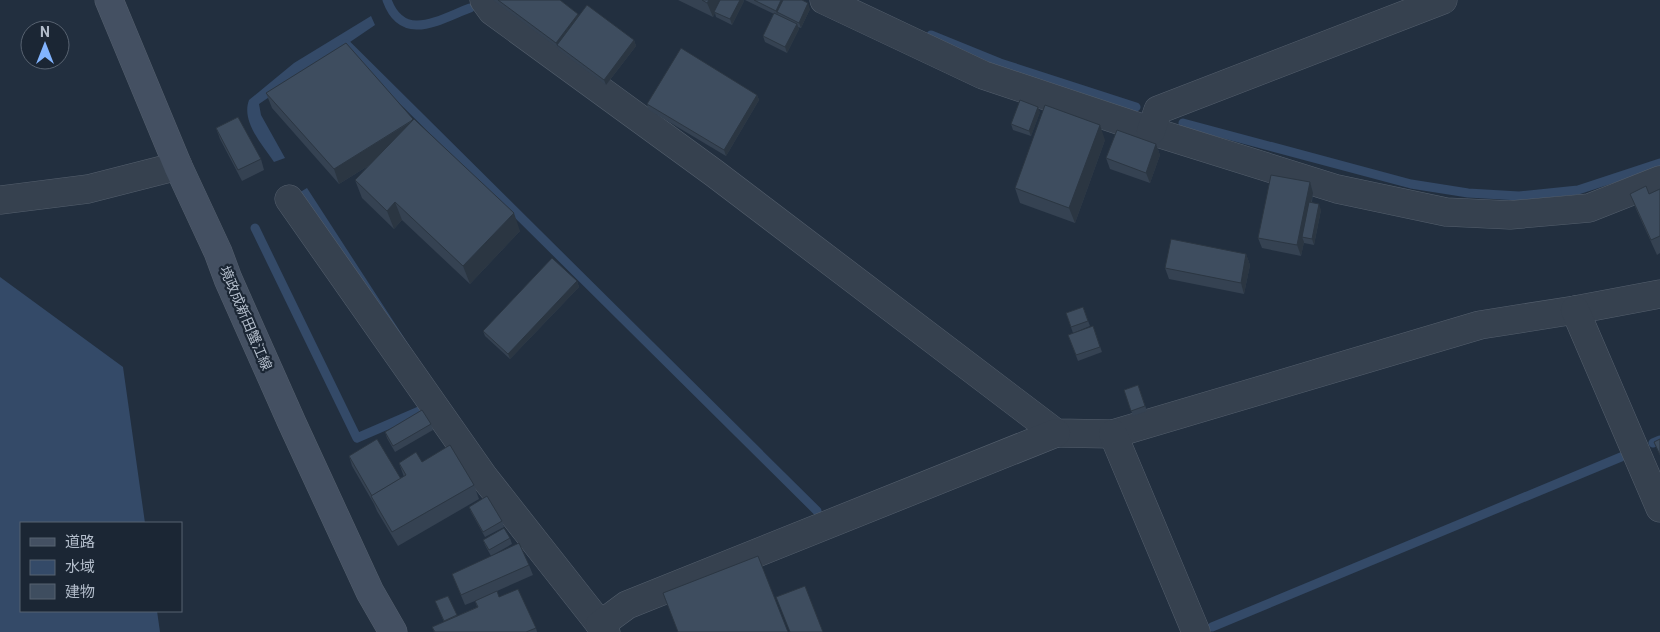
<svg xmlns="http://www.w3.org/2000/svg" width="1660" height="632" font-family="Roboto,'Noto Sans JP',sans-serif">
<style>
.water{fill:#344a68}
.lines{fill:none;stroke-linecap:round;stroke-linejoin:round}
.stream{stroke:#344a68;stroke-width:9}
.minor-casing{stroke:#545f6d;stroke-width:29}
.secondary-casing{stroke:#545f6d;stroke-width:29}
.minor{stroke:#36414f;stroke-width:28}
.secondary{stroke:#445062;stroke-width:28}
.wall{fill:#354252}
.shaded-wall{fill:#2b3642}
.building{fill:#3e4d5f;stroke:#2b3642}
.labels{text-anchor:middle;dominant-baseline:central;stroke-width:4.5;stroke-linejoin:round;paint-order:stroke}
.street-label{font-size:14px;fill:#b2bcca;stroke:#1b2634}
</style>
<rect width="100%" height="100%" fill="#222f3f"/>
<!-- water -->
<g class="water">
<path d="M 371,16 L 375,25 L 259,104 L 261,115 L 285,158 L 274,162 C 262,144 241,122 249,100 L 294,63 Z"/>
<path d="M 307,188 L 451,410 L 557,566 L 297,194 Z"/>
<path d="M 0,277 L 123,367 L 145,523 L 21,523 L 21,611 L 157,611 L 160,632 L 0,632 Z"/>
</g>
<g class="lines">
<!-- stream -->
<g class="stream">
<path d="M 387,0 C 403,44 440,19 470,8"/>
<path d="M 931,35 L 1000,63 L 1136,107"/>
<path d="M 346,44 L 817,511"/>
<path d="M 1183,123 L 1411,184 L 1468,193 L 1519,196 L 1578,190 L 1660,163"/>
<path d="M 255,228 L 357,438 L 424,409"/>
<path d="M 1653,443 L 1660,440"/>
<path d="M 1212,627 L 1621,457"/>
</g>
<!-- minor casing -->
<g class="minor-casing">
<g id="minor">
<path d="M 484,0 L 492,11 L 714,173 L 1056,433 L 1113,434 L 1480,325 L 1575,310 L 1660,294"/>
<path d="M 824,0 L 983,75 L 1151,131 L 1337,189 L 1446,212 L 1510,215 L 1589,208 L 1660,180"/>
<path d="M 1151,131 L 1158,110 L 1443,0"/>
<path d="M 289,199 L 484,477 L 606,632"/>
<path d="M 0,200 L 88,189 L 178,166"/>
<path d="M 1575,310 L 1660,508"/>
<path d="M 1113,434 L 1196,632"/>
<path d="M 600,625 L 627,605 L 1056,433"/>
</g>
</g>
<!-- secondary casing -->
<g class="secondary-casing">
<path id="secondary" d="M 109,0 L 178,166 L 218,252 L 228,279 L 292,423 L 370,592 L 393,632"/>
</g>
<!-- minor -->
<use href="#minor" class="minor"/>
<!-- secondary -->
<use href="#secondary" class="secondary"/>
</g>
<!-- wall -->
<g class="wall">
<path d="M 493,0 L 560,0 L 578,14 L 579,16 L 634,40 L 636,46 L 606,85 L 559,50 L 558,48 Z"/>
<path d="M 678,0 L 743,0 L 744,1 L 732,25 L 716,17 L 715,13 L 713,17 Z"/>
<path d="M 745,0 L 802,0 L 810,9 L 801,28 L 798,27 L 799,29 L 787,53 L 765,42 L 763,36 L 774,14 Z"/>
<path d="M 266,93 L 413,119 L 520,231 L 470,284 L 402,220 L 394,229 L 362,198 L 355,180 L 368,166 L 339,184 L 272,108 Z"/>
<path d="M 757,95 L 759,100 L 726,156 L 649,110 L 647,104 Z"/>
<path d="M 1040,112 L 1031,136 L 1013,130 L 1011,124 Z"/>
<path d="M 216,128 L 261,159 L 264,170 L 242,181 L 220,139 Z"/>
<path d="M 1105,140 L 1075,223 L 1020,203 L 1015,188 Z"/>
<path d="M 1156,144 L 1160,155 L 1150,183 L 1110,169 L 1106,158 Z"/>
<path d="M 1310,182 L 1313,193 L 1312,202 L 1321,210 L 1314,245 L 1304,243 L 1304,242 L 1301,256 L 1262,248 L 1258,238 Z"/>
<path d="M 1660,189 L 1660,253 L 1657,255 L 1636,209 L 1630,194 L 1649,194 Z"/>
<path d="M 1246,254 L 1250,265 L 1244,294 L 1169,279 L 1165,268 Z"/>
<path d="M 577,281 L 579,287 L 510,359 L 485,336 L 483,331 Z"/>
<path d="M 1083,307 L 1090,326 L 1073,333 L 1066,313 Z"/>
<path d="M 1093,326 L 1102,352 L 1078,361 L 1068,335 Z"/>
<path d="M 1138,385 L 1147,411 L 1133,416 L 1124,390 Z"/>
<path d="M 431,424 L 433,430 L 395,452 L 387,438 L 385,432 Z"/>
<path d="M 349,456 L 401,479 L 404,477 L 399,463 L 422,462 L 474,485 L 479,499 L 398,546 L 377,511 L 374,504 L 352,466 Z"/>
<path d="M 469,507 L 502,521 L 504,527 L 485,537 L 471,512 Z"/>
<path d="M 510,538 L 512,544 L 491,556 L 485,545 L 483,540 Z"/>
<path d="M 529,565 L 533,575 L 497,591 L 499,597 L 536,628 L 537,632 L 434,632 L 432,627 L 444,622 L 435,601 L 448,596 L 457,616 L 477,607 L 475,601 L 465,605 L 452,574 Z"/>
</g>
<!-- shaded-wall -->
<g class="shaded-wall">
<path d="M 709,0 L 721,0 L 714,12 L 715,13 L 713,17 L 707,3 Z"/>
<path d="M 740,0 L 743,0 L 744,1 L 732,25 L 730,19 Z"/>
<path d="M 781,0 L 785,0 L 777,12 L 778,16 L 776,11 Z"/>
<path d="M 808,3 L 810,9 L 801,28 L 799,23 Z"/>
<path d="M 578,14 L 580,19 L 557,45 L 558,48 L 556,43 Z"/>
<path d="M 797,24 L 799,29 L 787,53 L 785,47 Z"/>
<path d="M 634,40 L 636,46 L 606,85 L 604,80 Z"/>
<path d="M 757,95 L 759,100 L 726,156 L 724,150 Z"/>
<path d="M 1038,107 L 1040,112 L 1031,136 L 1029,131 Z"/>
<path d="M 414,120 L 419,134 L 339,184 L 334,169 Z"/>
<path d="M 1100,125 L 1105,140 L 1075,223 L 1069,208 Z"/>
<path d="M 1156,144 L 1160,155 L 1150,183 L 1146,173 Z"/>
<path d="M 1310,182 L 1313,193 L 1304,238 L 1302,237 L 1304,242 L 1301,256 L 1297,245 Z"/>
<path d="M 395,202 L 402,220 L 394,229 L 387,211 Z"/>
<path d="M 1319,204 L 1321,210 L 1314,245 L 1312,239 Z"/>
<path d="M 514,213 L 520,231 L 470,284 L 463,266 Z"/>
<path d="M 1246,254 L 1250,265 L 1244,294 L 1241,283 Z"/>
<path d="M 577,281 L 579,287 L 510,359 L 508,354 Z"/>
</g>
<!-- building -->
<g class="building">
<path d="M 498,0 L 560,0 L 578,14 L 556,43 Z"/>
<path d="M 702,0 L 709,0 L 707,3 Z"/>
<path d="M 720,0 L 740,0 L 730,19 L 714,12 Z"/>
<path d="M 754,0 L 781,0 L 776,11 Z"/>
<path d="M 783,0 L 802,0 L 808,3 L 799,23 L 777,12 Z"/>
<path d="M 587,5 L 634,40 L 604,80 L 557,45 Z"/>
<path d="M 774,13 L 797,24 L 785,47 L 763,36 Z"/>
<path d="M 346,43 L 413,119 L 411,121 L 334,169 L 266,93 Z"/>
<path d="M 681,48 L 757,95 L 724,150 L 647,104 Z"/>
<path d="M 1020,100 L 1038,107 L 1029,131 L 1011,124 Z"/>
<path d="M 1045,105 L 1100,125 L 1069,208 L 1015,188 Z"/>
<path d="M 238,117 L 261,159 L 238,170 L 216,128 Z"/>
<path d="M 414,119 L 514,213 L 463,266 L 395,202 L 387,211 L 355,180 Z"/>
<path d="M 1117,130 L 1156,144 L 1146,173 L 1106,158 Z"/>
<path d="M 1271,175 L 1310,182 L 1297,245 L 1258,238 Z"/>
<path d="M 1646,186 L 1649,194 L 1660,189 L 1660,236 L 1651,240 L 1630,194 Z"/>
<path d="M 1309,202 L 1319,204 L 1312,239 L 1302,237 Z"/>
<path d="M 1171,239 L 1246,254 L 1241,283 L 1165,268 Z"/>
<path d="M 552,258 L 577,281 L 508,354 L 483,331 Z"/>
<path d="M 1083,307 L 1088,321 L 1071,327 L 1066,313 Z"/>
<path d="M 1093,326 L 1100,347 L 1076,355 L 1068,335 Z"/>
<path d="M 1138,385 L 1145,406 L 1131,411 L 1124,390 Z"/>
<path d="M 422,410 L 431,424 L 393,446 L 385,432 Z"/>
<path d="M 377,439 L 401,479 L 372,496 L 349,456 Z"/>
<path d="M 1660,439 L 1660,455 L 1654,442 Z"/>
<path d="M 450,445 L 474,485 L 392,532 L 371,496 L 406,475 L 399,463 L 416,452 L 422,462 Z"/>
<path d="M 487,496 L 502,521 L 483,532 L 469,507 Z"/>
<path d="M 504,528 L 510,538 L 489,550 L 483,540 Z"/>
<path d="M 519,543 L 529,565 L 461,595 L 452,574 Z"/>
<path d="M 758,556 L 788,632 L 678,632 L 663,593 Z"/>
<path d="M 805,586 L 823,632 L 790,632 L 776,597 Z"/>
<path d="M 518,589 L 536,628 L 526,632 L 435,632 L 432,627 L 478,607 L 475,601 L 497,591 L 499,597 Z"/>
<path d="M 448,596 L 457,615 L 444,621 L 435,601 Z"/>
</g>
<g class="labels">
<!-- street labels -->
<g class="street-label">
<text transform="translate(246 318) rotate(67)">境政成新田蟹江線</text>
</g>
</g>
<!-- legend -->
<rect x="20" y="522" width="162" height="90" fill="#1b2634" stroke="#576270"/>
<rect x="30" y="538" width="25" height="8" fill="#445062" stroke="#576270"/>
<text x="65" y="547" font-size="15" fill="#b2bcca">道路</text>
<rect x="30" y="560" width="25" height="15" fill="#344a68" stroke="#576270"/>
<text x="65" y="572" font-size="15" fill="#b2bcca">水域</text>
<rect x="30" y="584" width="25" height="15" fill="#3e4d5f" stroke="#576270"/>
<text x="65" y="597" font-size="15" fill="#b2bcca">建物</text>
<!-- north arrow -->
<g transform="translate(45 45)"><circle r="24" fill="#1b2634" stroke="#576270"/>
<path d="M0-4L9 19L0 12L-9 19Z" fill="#82b4ff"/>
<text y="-8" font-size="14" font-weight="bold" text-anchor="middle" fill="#b2bcca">N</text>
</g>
</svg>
